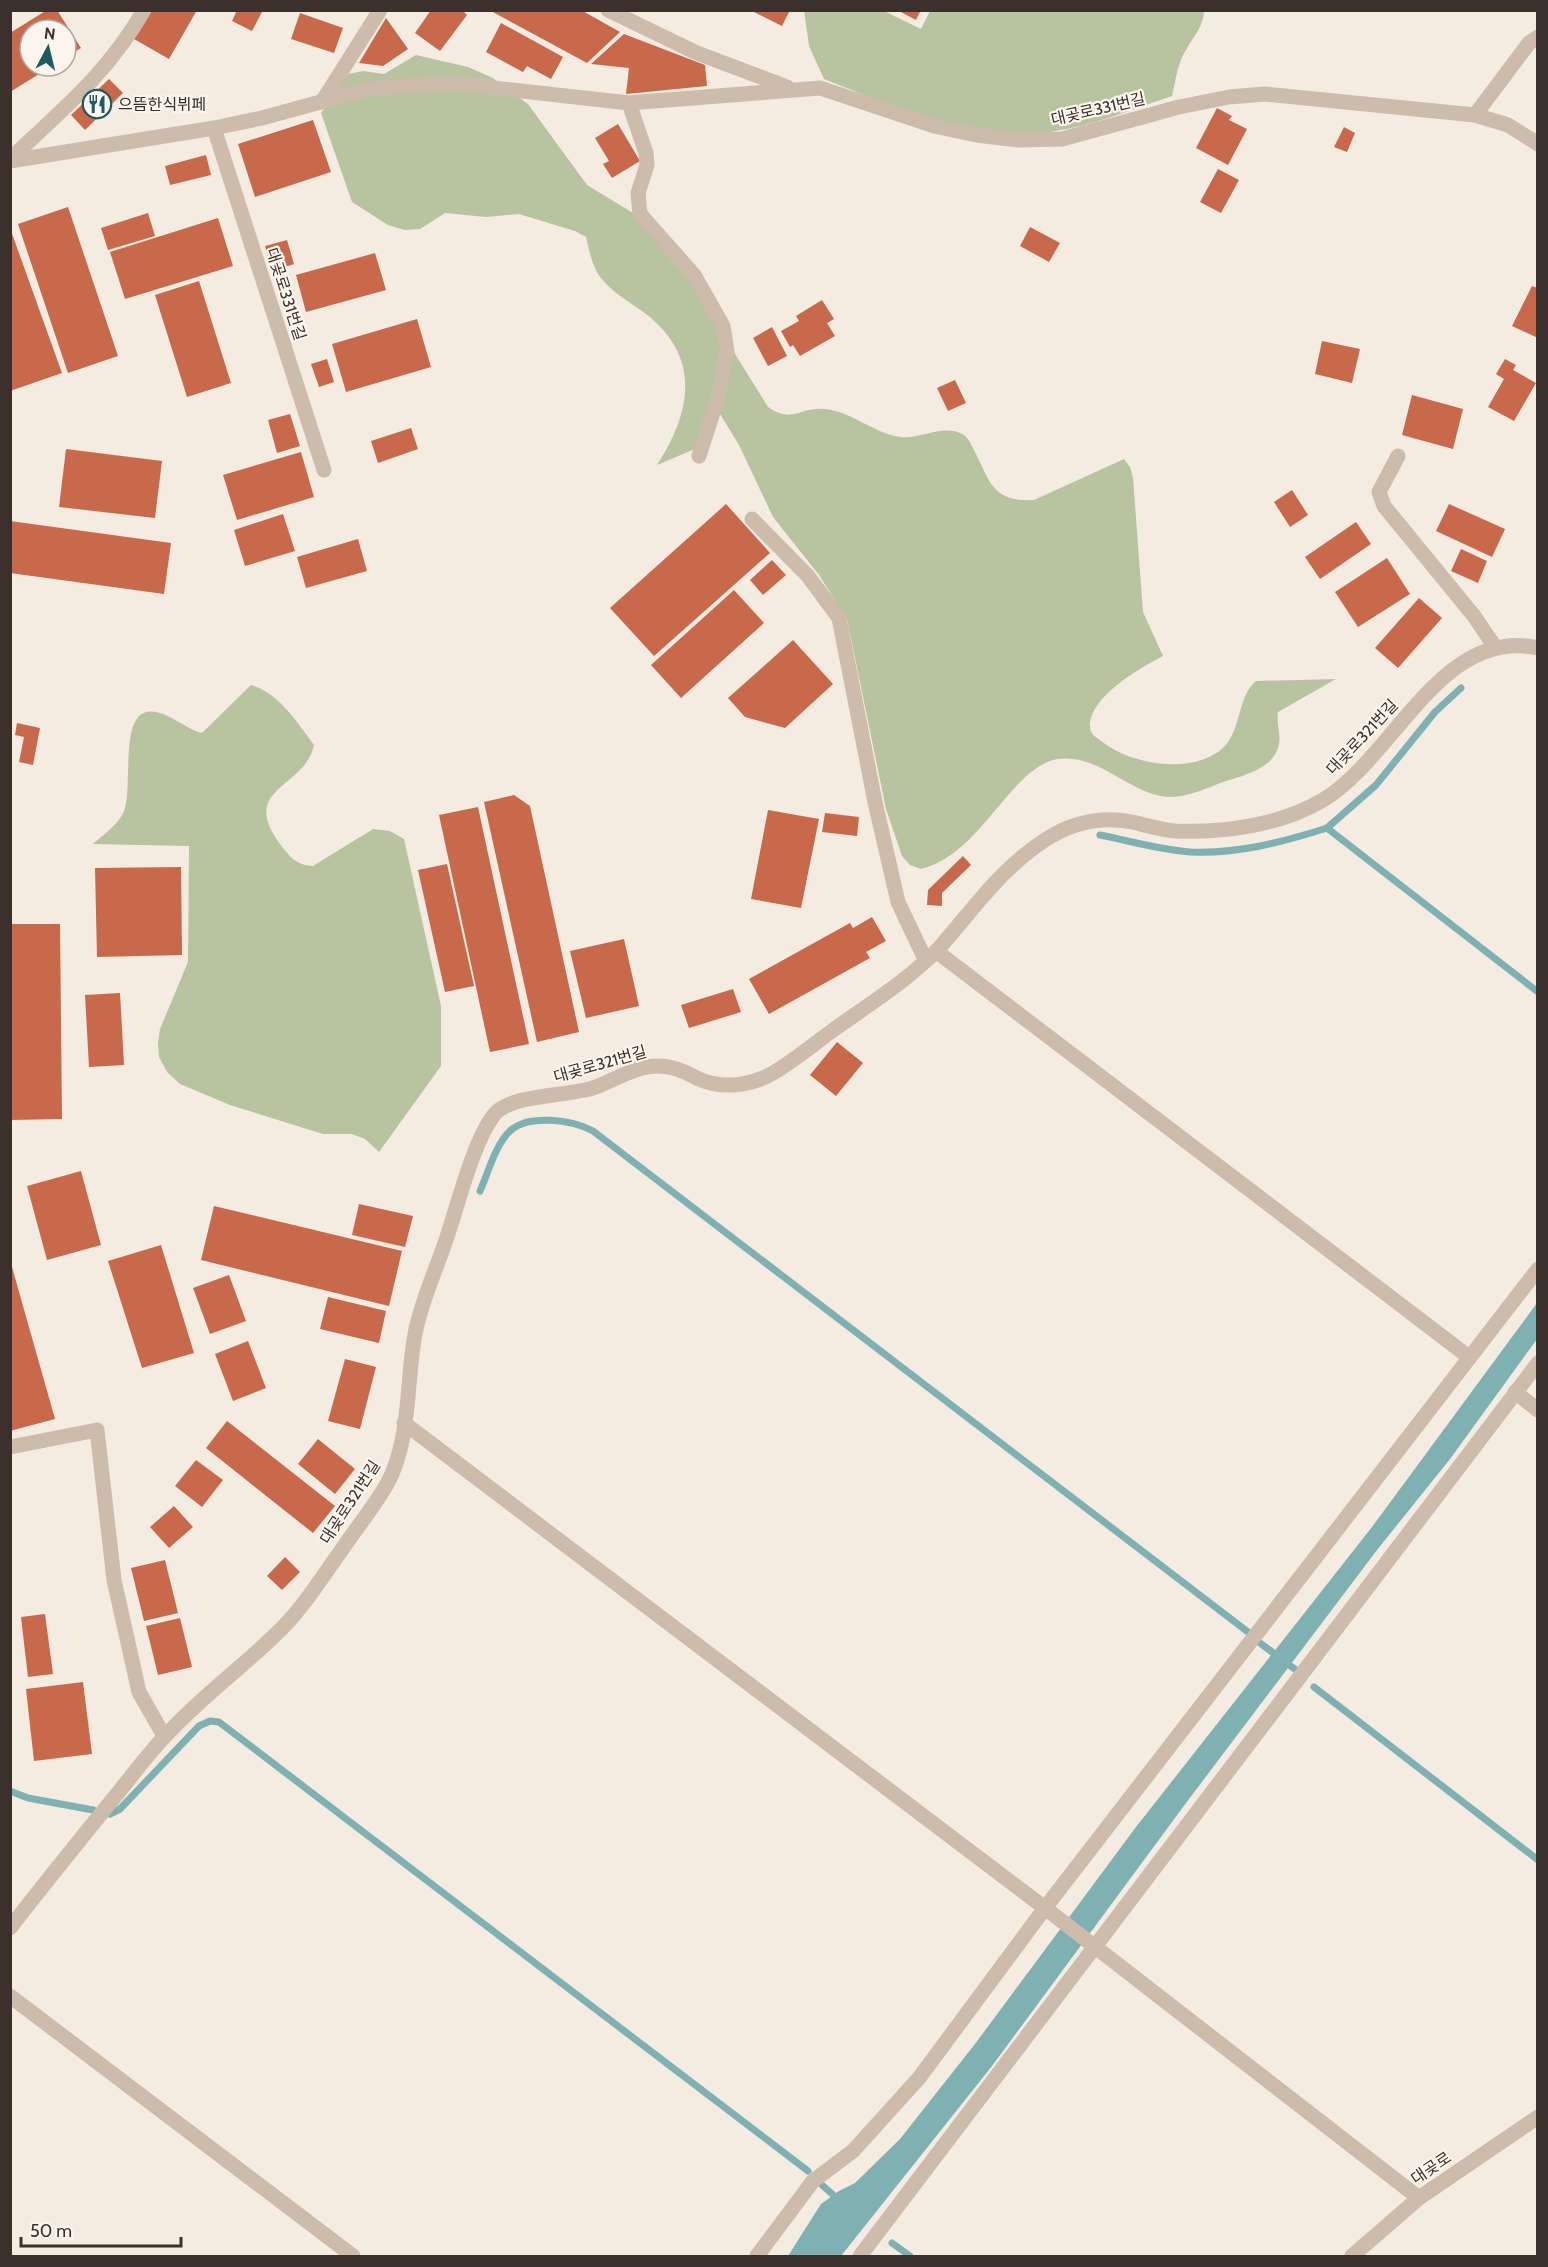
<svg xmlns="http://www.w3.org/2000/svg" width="1548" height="2267" font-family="Cabin,'Noto Sans KR',sans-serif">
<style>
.green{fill:#b8c4a0}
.water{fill:#7fb0b2}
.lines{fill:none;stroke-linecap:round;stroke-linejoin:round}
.stream{stroke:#7fb0b2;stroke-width:7}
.building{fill:#c8694b}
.minor{stroke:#cdbbac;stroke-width:15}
.labels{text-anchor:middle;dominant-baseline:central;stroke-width:4.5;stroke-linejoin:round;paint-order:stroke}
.poi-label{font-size:16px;fill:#3b302b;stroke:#fbf5ee;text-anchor:start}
.street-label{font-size:16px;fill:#3b302b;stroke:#fbf5ee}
</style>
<rect width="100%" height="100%" fill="#f4ebe1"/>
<!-- green -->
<g class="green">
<path d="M 804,10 L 884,11 L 921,29 L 930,11 L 1204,11 C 1203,28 1194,35 1186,50 C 1177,64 1176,80 1172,96 C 1130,110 1086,129 1040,133 C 966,139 892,106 824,79 L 809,46 Z"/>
<path d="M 416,55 L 468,67 L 493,78 L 528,104 L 587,185 L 633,213 L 689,280 L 768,407 C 793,424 799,407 824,409 C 852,411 874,434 901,437 C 921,439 941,425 960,433 C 968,436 971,444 974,450 C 991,483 992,502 1034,500 L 1124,459 L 1130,467 L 1133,478 L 1143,612 L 1163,656 C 1140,668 1089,697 1090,727 C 1090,734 1096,737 1101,741 C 1130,764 1186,774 1218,752 C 1243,735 1235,699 1256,681 L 1336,679 L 1278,712 C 1276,723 1281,733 1279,744 C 1275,768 1245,775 1226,781 C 1209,787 1191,796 1173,797 C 1132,798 1101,753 1058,759 C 1011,766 981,855 921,869 L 910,865 L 902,856 L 886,809 L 847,619 L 819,575 L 773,517 L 739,445 L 715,406 L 702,446 L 657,465 C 692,411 701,357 646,314 C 629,301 608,291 597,272 C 591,261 589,249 586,237 L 575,231 L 519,214 L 486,217 L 445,213 L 420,229 L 405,230 L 388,225 L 352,202 L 321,113 L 348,74 L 363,71 L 384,74 Z"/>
<path d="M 251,685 C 278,692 298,723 314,745 C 305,789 238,787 280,844 C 290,857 296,865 313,866 L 373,829 L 390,831 L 404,839 L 441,1006 L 441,1066 L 379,1152 L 365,1139 L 352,1134 L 323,1134 L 230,1105 L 180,1084 L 167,1072 L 159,1057 L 158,1043 L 160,1029 L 188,962 L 189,846 L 93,844 C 104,834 119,824 124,811 C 133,788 120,719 146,712 C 164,708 185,729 202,733 Z"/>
</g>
<!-- water -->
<path class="water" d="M 1537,1303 L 1537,1339 L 1450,1459 L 1377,1550 L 1186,1803 L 992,2066 L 841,2256 L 788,2256 L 821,2204 L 839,2191 L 855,2183 L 900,2139 L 975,2044 L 1136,1827 L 1372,1527 Z"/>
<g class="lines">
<!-- stream -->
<g class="stream">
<path d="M 1327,828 L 1376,785 L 1435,712 L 1461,688"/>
<path d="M 1100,835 C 1130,841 1161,850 1191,852 C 1238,854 1283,842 1327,828 L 1538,992"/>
<path d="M 480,1191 C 488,1173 495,1146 509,1132 C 527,1113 573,1120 593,1131 L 1248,1632"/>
<path d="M 1260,1643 L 1296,1670"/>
<path d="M 1314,1687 L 1538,1860"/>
<path d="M 10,1791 L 28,1798 L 93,1810"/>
<path d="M 110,1814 L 120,1809 L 199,1726 L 210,1721 L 219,1722 L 808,2171"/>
<path d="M 822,2185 L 840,2201"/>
<path d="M 892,2243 L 910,2256"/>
</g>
</g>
<!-- building -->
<g class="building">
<path d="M 47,10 L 57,10 L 81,48 L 66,57 L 66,30 L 30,30 L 30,66 L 52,66 L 10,92 L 10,33 Z"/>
<path d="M 150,10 L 197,10 L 169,59 L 134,39 Z"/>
<path d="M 237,10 L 263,10 L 252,31 L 232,21 Z"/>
<path d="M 431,10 L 462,10 L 467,15 L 440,51 L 415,33 Z"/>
<path d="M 489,10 L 581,10 L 620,32 L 587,63 Z"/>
<path d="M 750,10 L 790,10 L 782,26 Z"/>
<path d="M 897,10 L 921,10 L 916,20 Z"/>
<path d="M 300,13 L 343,28 L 334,53 L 291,39 Z"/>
<path d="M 386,18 L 408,49 L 383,66 L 359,63 Z"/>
<path d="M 501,23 L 563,57 L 551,79 L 527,66 L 523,72 L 486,52 Z"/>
<path d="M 624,34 L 705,65 L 707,86 L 626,94 L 629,68 L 591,64 Z"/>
<path d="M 109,79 L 123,93 L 85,130 L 71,115 Z"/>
<path d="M 1217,108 L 1232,116 L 1229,120 L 1247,129 L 1228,165 L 1196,148 Z"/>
<path d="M 313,120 L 331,172 L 255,197 L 238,144 Z"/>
<path d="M 618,124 L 640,161 L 612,178 L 603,164 L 609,161 L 595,138 Z"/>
<path d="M 1344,127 L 1355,133 L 1347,152 L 1334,147 Z"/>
<path d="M 206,155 L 211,175 L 170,185 L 165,166 Z"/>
<path d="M 1218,169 L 1239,180 L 1221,213 L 1200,202 Z"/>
<path d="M 68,207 L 118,356 L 68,373 L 18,224 Z"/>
<path d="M 148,213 L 155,236 L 108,250 L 101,228 Z"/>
<path d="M 218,218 L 233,266 L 125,299 L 110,252 Z"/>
<path d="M 1030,227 L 1060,243 L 1049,262 L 1020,246 Z"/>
<path d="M 10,228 L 62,373 L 10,391 Z"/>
<path d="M 287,240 L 294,264 L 272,271 L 265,246 Z"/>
<path d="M 375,253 L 386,290 L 306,312 L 296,275 Z"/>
<path d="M 199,281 L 231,383 L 187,397 L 155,295 Z"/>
<path d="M 1532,286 L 1538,288 L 1538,338 L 1512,326 Z"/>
<path d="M 822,300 L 834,319 L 827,323 L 835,336 L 800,356 L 793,345 L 790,347 L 781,331 L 799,321 L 796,316 Z"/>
<path d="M 417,319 L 431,367 L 346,392 L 332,344 Z"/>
<path d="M 772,327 L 787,356 L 768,366 L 753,338 Z"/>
<path d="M 1322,341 L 1360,349 L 1352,383 L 1315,374 Z"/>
<path d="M 327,359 L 334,382 L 319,387 L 311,364 Z"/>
<path d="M 1505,359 L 1516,365 L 1513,370 L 1536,383 L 1514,421 L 1488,407 L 1504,379 L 1496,374 Z"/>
<path d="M 955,380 L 966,403 L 948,411 L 937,388 Z"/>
<path d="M 1412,395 L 1463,409 L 1453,449 L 1402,435 Z"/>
<path d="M 290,414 L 300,446 L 277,453 L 268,420 Z"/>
<path d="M 411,428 L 418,449 L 378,463 L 371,441 Z"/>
<path d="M 66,449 L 162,461 L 155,518 L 59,507 Z"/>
<path d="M 301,452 L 314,497 L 237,520 L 223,475 Z"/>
<path d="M 1292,490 L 1308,515 L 1290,527 L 1274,502 Z"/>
<path d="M 726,504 L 770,553 L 654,656 L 610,608 Z"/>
<path d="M 1449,504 L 1505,529 L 1492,557 L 1436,531 Z"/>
<path d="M 283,514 L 295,551 L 245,566 L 234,530 Z"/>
<path d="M 10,521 L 171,543 L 164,594 L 10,573 Z"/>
<path d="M 1356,522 L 1371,544 L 1320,579 L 1305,557 Z"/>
<path d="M 358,539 L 367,571 L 306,588 L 297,557 Z"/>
<path d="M 1461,549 L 1487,561 L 1478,583 L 1451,571 Z"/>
<path d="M 1387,558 L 1410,594 L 1358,627 L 1335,592 Z"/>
<path d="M 772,560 L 786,575 L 763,595 L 750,580 Z"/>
<path d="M 734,590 L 764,623 L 681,698 L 651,665 Z"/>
<path d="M 1419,598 L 1442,618 L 1398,668 L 1375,648 Z"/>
<path d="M 793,640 L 833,684 L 785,728 L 745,717 L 728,698 Z"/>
<path d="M 17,723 L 40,728 L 33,765 L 19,762 L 24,737 L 15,735 Z"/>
<path d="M 514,795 L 530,806 L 579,1032 L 537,1042 L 484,802 Z"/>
<path d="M 478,807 L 529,1044 L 490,1052 L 439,815 Z"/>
<path d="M 768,810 L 819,819 L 801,908 L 751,899 Z"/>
<path d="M 825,813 L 859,817 L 857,836 L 822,832 Z"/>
<path d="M 963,856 L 971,865 L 942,893 L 942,906 L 927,905 L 928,890 Z"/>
<path d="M 447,864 L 474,986 L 445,992 L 418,870 Z"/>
<path d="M 181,867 L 182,955 L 97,957 L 95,868 Z"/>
<path d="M 872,917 L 886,941 L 866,952 L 870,958 L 769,1014 L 749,979 L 850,923 L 853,928 Z"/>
<path d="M 10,924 L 60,924 L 62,1119 L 10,1120 Z"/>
<path d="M 624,939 L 639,1006 L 586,1018 L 570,951 Z"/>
<path d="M 733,989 L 741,1012 L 689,1028 L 681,1005 Z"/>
<path d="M 120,993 L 124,1065 L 89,1067 L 85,995 Z"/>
<path d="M 837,1042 L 863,1063 L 836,1096 L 810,1075 Z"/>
<path d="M 81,1171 L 101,1245 L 47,1260 L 27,1186 Z"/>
<path d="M 359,1204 L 413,1216 L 405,1247 L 352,1235 Z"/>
<path d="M 214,1206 L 402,1251 L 389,1306 L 201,1260 Z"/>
<path d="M 161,1245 L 194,1353 L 142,1368 L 108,1261 Z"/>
<path d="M 10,1260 L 55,1419 L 10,1431 Z"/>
<path d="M 229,1275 L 246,1321 L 210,1334 L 193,1288 Z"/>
<path d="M 328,1297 L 386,1311 L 379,1343 L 320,1329 Z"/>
<path d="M 248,1341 L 266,1388 L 233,1401 L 215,1354 Z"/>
<path d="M 345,1359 L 376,1367 L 360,1429 L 328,1421 Z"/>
<path d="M 227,1421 L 335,1506 L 313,1533 L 206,1448 Z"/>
<path d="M 318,1439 L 355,1469 L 335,1494 L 298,1464 Z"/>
<path d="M 196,1460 L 223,1480 L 202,1507 L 175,1486 Z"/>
<path d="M 174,1506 L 193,1527 L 169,1548 L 150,1527 Z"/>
<path d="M 285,1557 L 300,1572 L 282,1590 L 267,1576 Z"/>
<path d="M 165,1560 L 178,1613 L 144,1621 L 131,1568 Z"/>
<path d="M 45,1614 L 53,1674 L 28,1677 L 21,1617 Z"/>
<path d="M 180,1618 L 192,1667 L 158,1675 L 146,1626 Z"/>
<path d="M 83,1682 L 92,1754 L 34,1761 L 26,1689 Z"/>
</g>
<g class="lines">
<!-- minor -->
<g class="minor">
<path d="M 608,10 L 697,53 L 787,87"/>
<path d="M 322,102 L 380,10"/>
<path d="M 629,103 L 646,153 L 647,165 L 638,193 L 640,214 L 694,275 L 723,326 L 727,351 L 717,400 L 699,456"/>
<path d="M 1475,115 L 1529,43 L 1538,37"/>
<path d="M 214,128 L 324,470"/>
<path d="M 10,159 C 62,110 108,73 144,10"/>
<path d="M 10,161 L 214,128 L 262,118 L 368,89 L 450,83 L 629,103 L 820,88 L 934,126 L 976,135 L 1019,140 L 1062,139 L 1179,107 L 1229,97 L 1265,94 L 1475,115 L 1508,125 L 1538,144"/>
<path d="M 1398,456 L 1379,492 L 1384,506 L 1474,616 L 1495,647"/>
<path d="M 752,519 L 808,576 L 839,618 L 875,802 L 898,902 L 925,959"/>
<path d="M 936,951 L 1469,1357"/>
<path d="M 1515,1392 L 1538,1410"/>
<path d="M 404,1423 L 1045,1908 L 1419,2198"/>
<path d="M 10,1447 L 97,1430 L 114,1580 L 139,1692 L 164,1736"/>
<path d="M 10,1928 C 44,1884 79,1841 113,1799 C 132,1776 149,1752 170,1731 C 203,1696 241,1668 275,1635 C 302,1610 322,1577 343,1548 C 357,1527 374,1507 387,1484 C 411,1440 406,1383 415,1334 C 421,1302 436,1270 446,1240 C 458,1205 472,1145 493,1116 C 510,1093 569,1097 596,1087 C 617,1079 635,1066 658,1066 C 674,1066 685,1072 699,1079 C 723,1090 752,1085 773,1073 C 795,1060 815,1043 836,1028 C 871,1003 911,978 940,947 C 976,906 1001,868 1048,838 C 1074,822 1101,816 1132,822 C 1146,825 1160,830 1175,831 C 1224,833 1281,825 1323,800 C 1394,758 1441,626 1538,648"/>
<path d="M 10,1996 L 353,2256"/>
<path d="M 757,2256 L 813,2181 L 853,2151 L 919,2078 L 1045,1908 L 1538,1269"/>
<path d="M 860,2256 L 1538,1363"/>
<path d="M 1352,2256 L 1419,2198 L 1538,2117"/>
</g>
</g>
<!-- icons -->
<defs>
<g id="restaurant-ring" transform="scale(1.5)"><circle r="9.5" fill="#fbf5ee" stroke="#1f5a5e" stroke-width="1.5"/><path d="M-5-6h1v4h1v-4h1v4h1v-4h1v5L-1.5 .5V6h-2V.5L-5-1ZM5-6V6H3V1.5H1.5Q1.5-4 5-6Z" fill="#1f5a5e"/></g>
</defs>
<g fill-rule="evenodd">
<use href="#restaurant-ring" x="97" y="104"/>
</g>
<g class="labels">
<!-- poi labels -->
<g class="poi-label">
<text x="118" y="104">으뜸한식뷔페</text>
</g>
<!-- street labels -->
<g class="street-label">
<text transform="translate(1098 109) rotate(-13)">대곶로331번길</text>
<text transform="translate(286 294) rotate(72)">대곶로331번길</text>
<text transform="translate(1362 737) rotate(-47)">대곶로321번길</text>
<text transform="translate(600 1064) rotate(-16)">대곶로321번길</text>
<text transform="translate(350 1502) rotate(-57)">대곶로321번길</text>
<text transform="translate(1431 2168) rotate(-34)">대곶로</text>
</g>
</g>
<!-- border -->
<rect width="1548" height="2267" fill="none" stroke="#3b302b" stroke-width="24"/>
<!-- north arrow -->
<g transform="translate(48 48) rotate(7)"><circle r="28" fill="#fbf5ee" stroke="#aea6a0" stroke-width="1.5"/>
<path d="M0-4.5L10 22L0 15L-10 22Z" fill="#1f5a5e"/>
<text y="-9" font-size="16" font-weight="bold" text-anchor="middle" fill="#3b302b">N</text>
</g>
<!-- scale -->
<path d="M21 2237v9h160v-9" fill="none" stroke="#3b302b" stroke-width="3"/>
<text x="30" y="2237" font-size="18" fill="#3b302b" stroke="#fbf5ee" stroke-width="4.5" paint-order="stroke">50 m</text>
</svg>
